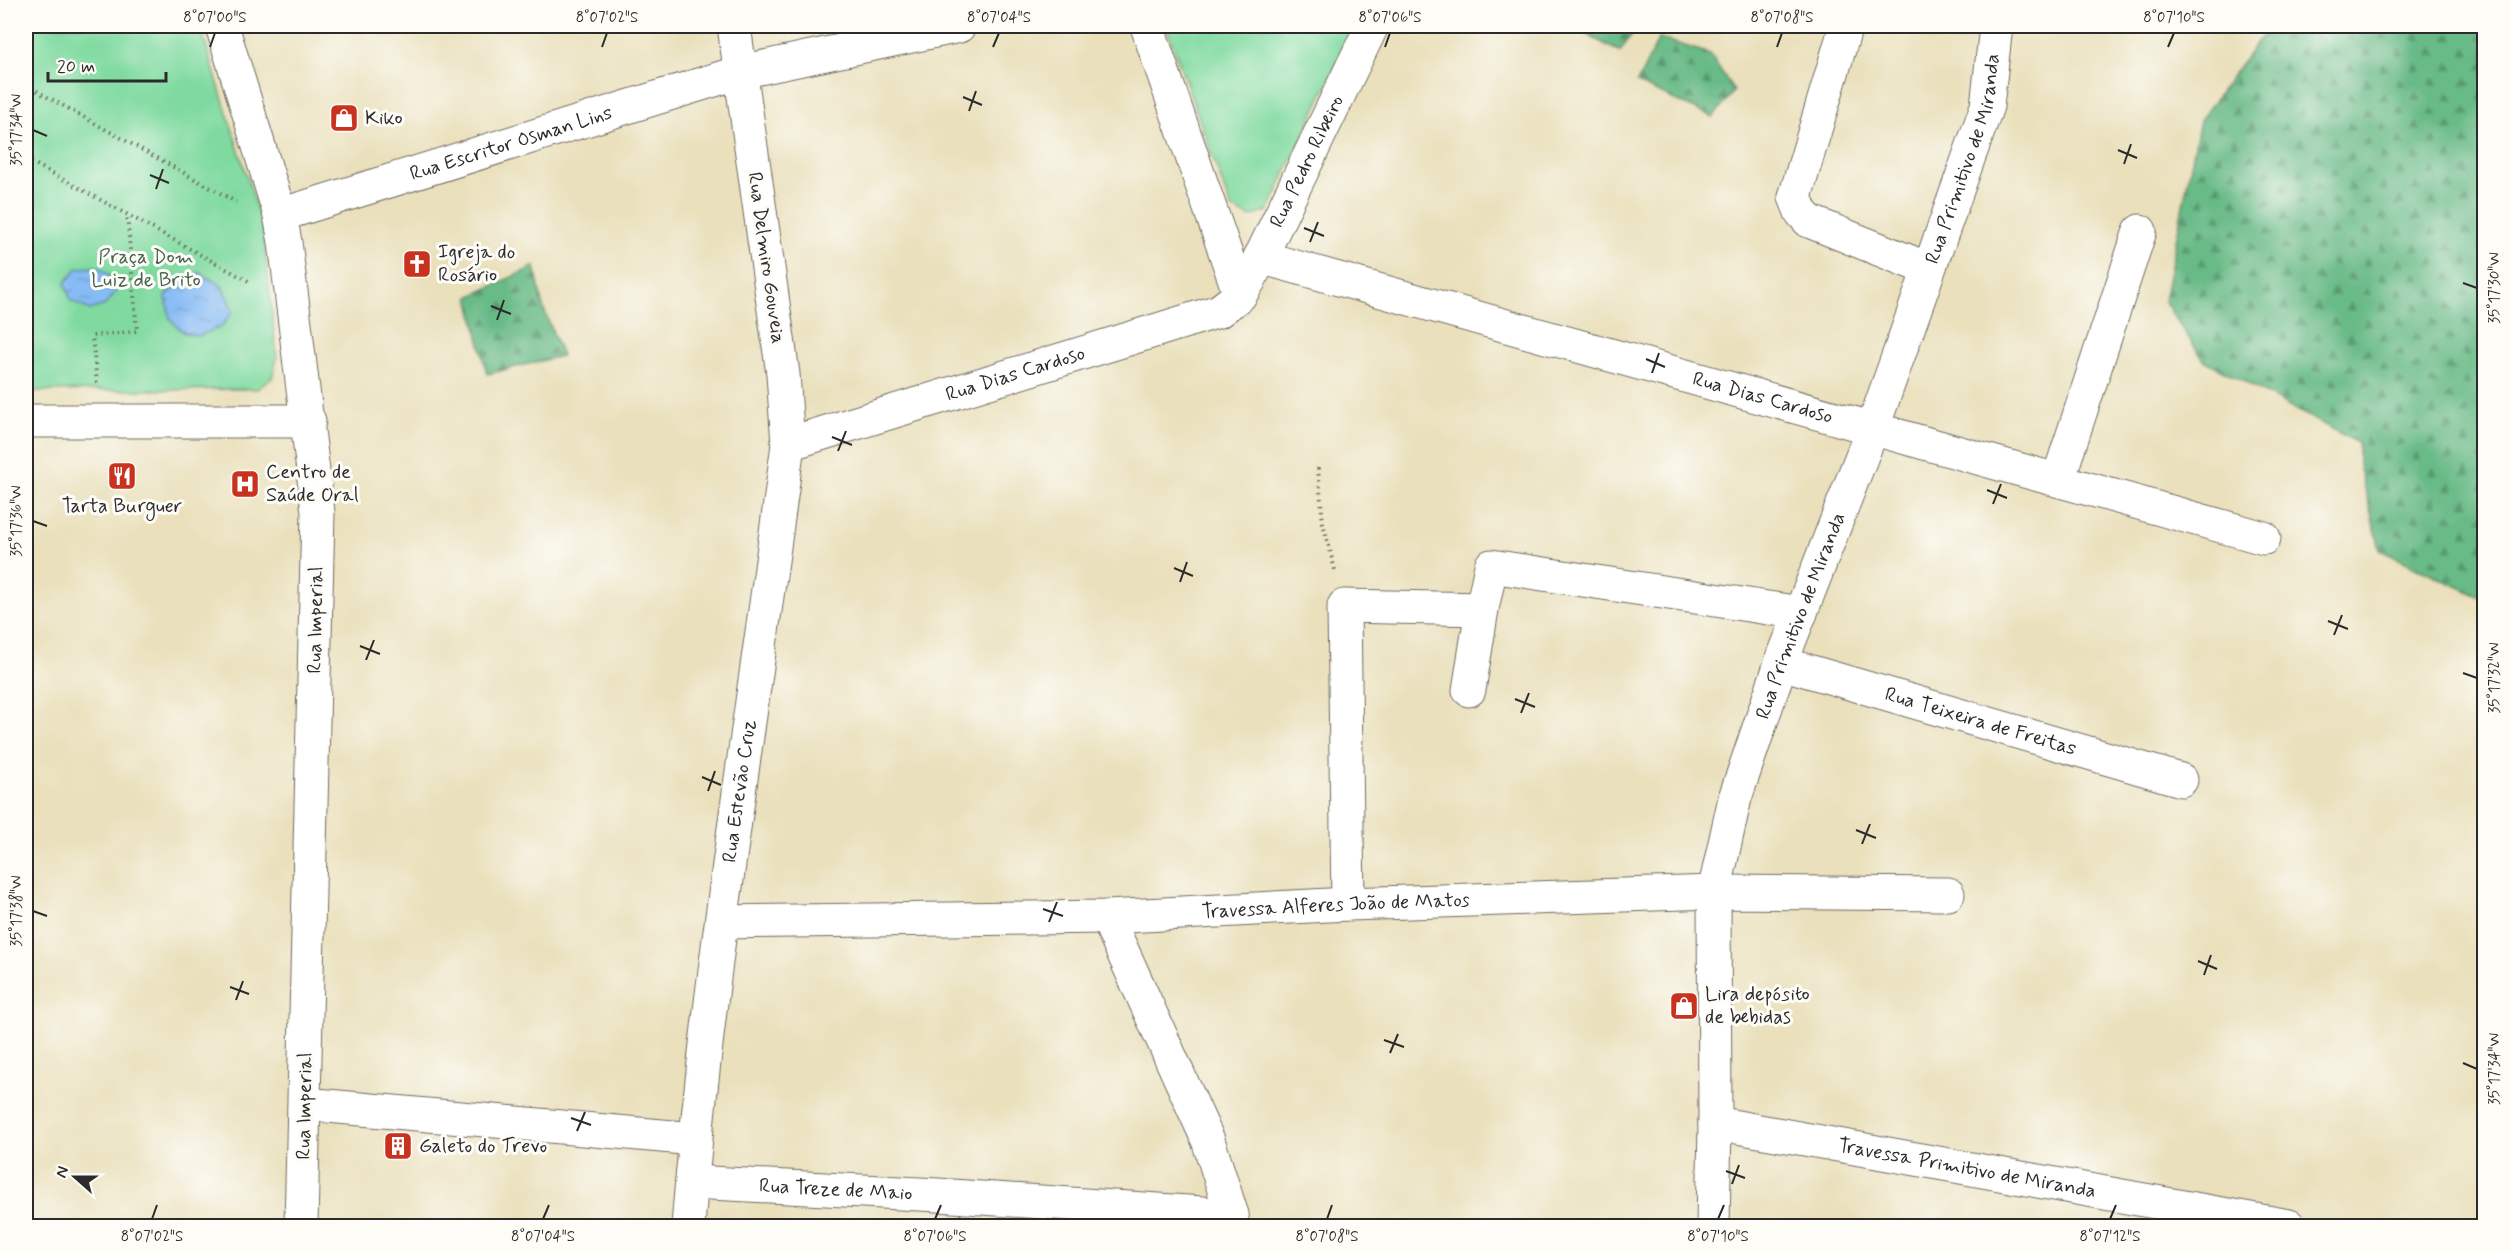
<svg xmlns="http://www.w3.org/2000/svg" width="2510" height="1252" font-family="Mynerve,sans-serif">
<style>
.forest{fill:url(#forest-firs);stroke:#4a7258;stroke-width:1.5}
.park{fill:#80daa0;stroke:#568266;stroke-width:1.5}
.water{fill:url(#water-ripples);stroke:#587390;stroke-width:1.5}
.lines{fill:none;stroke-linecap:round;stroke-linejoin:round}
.minor-casing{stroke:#6e6a5e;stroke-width:35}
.major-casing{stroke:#6e6a5e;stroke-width:35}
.path{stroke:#6e6a5e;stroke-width:4;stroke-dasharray:1.5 4.5;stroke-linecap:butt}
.minor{stroke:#fff;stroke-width:33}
.major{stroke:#fff;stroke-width:33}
.ticks{fill:none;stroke:#2b2b2b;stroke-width:2}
.labels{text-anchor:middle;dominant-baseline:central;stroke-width:6;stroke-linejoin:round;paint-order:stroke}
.poi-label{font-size:20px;fill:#2b2b2b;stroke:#fdfcf7;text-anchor:start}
.street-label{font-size:20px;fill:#2b2b2b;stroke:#fdfcf7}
.park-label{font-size:20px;fill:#44604e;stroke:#fdfcf7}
.neatline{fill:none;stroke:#2b2b2b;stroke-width:2}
.ticks-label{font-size:15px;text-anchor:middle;fill:#2b2b2b}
</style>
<defs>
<pattern id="forest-firs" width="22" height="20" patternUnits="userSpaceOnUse" patternTransform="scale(1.5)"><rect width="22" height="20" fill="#68ba86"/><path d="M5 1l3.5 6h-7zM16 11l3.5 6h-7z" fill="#56976e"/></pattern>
<pattern id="water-ripples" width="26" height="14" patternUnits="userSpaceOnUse" patternTransform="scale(1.5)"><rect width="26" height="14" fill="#86bbf5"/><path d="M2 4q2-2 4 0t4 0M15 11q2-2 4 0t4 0" fill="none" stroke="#6e98c7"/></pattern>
</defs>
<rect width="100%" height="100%" fill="#fdfcf7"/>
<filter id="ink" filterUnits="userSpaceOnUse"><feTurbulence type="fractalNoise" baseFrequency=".0167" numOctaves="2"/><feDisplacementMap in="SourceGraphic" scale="12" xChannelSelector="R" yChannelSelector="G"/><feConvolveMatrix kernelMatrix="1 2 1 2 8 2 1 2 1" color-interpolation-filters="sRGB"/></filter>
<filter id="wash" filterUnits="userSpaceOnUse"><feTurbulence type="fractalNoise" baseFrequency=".008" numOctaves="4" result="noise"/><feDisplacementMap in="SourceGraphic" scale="24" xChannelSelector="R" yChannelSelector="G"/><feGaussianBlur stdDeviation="1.35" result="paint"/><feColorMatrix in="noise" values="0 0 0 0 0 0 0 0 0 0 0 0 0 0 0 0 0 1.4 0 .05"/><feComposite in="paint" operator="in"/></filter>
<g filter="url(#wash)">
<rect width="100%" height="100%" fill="#eae0bc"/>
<!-- forest -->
<g class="forest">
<path d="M 1570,26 L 1637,26 L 1620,52 Z"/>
<path d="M 2273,26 L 2484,26 L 2484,599 L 2380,550 L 2358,460 L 2358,443 L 2204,360 L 2164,301 L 2200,120 L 2257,42 Z"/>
<path d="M 1659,38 L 1710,54 L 1734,91 L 1713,117 L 1637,83 Z"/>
<path d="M 535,266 L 542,304 L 562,356 L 487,374 L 469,297 Z"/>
</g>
<!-- park -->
<g class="park">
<path d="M 26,26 L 200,26 L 262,225 L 277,358 L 272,378 L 257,389 L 26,391 Z"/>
<path d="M 1166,26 L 1354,26 L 1268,211 L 1250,217 L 1231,208 Z"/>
</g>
<!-- water -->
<g class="water">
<path d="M 98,267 L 109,275 L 116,292 L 105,305 L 90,310 L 71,301 L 65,283 L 78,268 Z"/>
<path d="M 199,272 L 222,286 L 233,312 L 221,327 L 199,336 L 184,333 L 170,319 L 166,296 L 181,282 Z"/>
</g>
</g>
<g filter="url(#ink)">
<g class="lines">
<!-- minor casing -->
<g class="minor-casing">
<g id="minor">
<path d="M 1147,26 L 1240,295"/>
<path d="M 1846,26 L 1795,197 L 1801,212 L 1809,221 L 1928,269"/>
<path id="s1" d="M 280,215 L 740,72 L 959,26"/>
<path id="s2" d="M 1260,257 L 2264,538"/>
<path d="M 26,421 L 309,421"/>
<path id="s3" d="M 788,444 L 1219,311 L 1240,295 L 1249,281 L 1372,26"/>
<path d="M 2058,480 L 2140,231"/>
<path id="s4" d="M 1781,663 L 2181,780"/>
<path d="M 1469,690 L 1482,609"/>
<path d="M 1348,904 L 1344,606 L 1482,609 L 1491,566 L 1801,613"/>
<path d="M 1107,917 L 1208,1140 L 1232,1215 L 1231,1226"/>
<path id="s5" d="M 722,922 L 1107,917 L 1348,904 L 1714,892 L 1948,894"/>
<path d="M 305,1104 L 695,1139"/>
<path id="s6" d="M 1715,1123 L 2289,1226"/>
<path id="s7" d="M 692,1182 L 938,1195 L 1232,1215"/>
<path id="s8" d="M 688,1226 C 709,964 754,704 788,444 L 783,374 L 734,26"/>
<path id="s9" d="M 1713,1226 L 1715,1123 L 1714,892 L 1735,798 L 1781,663 L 1872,430 L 1987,106 L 1996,26"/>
</g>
</g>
<!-- major casing -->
<g class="major-casing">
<path id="major" d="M 222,26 L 280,215 L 285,242 L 318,512 L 301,1226"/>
</g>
<!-- path -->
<g class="path">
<path d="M 26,85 L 236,202"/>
<path d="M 26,159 L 252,283"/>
<path d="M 97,383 L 92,336 L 137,331 L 127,215"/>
<path d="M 1318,468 L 1323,523 L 1335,570"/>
</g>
<!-- minor -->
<use href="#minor" class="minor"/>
<!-- major -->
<use href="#major" class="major"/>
</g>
</g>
<!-- ticks -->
<path class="ticks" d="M 210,47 L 215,33M 602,47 L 607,33M 993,47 L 999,33M 1385,47 L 1390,33M 1777,47 L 1782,33M 2168,47 L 2174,33M 963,97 L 982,105M 969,111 L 976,91M 33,130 L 47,136M 2118,150 L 2137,158M 2124,164 L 2131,144M 150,175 L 169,183M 156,189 L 163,169M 1304,228 L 1324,236M 1310,242 L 1318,222M 2463,283 L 2477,288M 491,306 L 511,314M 497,320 L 504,300M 1646,359 L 1665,367M 1652,373 L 1659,353M 832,437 L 852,445M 838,451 L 846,431M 1987,490 L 2007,498M 1993,504 L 2001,484M 33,521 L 47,526M 1174,568 L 1193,576M 1180,582 L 1187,562M 2328,621 L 2348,629M 2334,635 L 2342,615M 360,646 L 380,654M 366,660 L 374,640M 2463,673 L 2477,678M 1515,699 L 1535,707M 1521,713 L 1529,693M 702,777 L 721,785M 708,791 L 715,771M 1856,830 L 1876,838M 1862,844 L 1870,824M 1043,909 L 1063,916M 33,911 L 47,916M 1049,922 L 1057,902M 2198,961 L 2217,969M 2204,975 L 2211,955M 230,987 L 249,994M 236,1000 L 243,981M 1384,1040 L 1404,1047M 1390,1053 L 1398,1034M 2463,1063 L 2477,1069M 571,1118 L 591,1125M 577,1131 L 585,1112M 1726,1171 L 1745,1178M 1732,1184 L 1739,1165M 152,1219 L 157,1205M 543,1219 L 549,1205M 935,1219 L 941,1205M 1327,1219 L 1332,1205M 1718,1219 L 1724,1205M 2110,1219 L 2116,1205"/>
<!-- icons -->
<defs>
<g id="shop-square" transform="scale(1.5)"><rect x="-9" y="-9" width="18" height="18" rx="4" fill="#c8321e" stroke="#fdfcf7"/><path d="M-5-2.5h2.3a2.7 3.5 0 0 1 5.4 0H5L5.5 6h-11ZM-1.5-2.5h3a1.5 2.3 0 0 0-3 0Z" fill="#fff"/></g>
<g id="church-square" transform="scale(1.5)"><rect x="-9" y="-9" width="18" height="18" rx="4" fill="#c8321e" stroke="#fdfcf7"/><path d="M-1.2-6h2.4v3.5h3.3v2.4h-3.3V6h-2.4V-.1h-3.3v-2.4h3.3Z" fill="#fff"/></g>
<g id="restaurant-square" transform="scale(1.5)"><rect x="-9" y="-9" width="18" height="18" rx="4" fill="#c8321e" stroke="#fdfcf7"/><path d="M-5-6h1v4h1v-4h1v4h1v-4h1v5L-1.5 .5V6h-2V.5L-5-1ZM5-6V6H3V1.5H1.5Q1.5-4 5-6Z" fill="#fff"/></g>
<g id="hospital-square" transform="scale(1.5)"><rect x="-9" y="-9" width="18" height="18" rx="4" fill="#c8321e" stroke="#fdfcf7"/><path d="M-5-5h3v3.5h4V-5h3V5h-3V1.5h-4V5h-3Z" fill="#fff"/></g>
<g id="building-square" transform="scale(1.5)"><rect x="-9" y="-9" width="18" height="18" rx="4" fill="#c8321e" stroke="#fdfcf7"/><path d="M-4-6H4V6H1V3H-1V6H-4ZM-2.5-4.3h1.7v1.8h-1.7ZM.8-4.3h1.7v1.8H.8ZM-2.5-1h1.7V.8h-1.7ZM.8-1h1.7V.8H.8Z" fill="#fff"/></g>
</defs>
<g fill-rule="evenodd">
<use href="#shop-square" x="344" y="118"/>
<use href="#church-square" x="417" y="264"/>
<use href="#restaurant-square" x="122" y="476"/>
<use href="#hospital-square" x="245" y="484"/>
<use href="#shop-square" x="1684" y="1006"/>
<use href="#building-square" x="398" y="1146"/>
</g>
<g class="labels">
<!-- poi labels -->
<g class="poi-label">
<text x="365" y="118">Kiko</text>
<text x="438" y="252">Igreja do<tspan x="438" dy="23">Rosário</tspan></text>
<text x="266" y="472">Centro de<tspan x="266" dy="23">Saúde Oral</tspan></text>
<text x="122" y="506" text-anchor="middle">Tarta Burguer</text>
<text x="1705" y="994">Lira depósito<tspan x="1705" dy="23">de bebidas</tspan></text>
<text x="419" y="1146">Galeto do Trevo</text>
</g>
<!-- street labels -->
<g class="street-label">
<text stroke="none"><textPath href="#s1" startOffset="242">Rua Escritor Osman Lins</textPath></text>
<text stroke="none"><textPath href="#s9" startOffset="1110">Rua Primitivo de Miranda</textPath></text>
<text stroke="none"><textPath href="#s3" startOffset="627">Rua Pedro Ribeiro</textPath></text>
<text transform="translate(766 258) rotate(82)">Rua Delmiro Gouveia</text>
<text stroke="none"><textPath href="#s3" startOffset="238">Rua Dias Cardoso</textPath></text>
<text stroke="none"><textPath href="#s2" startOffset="522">Rua Dias Cardoso</textPath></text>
<text stroke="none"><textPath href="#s9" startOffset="624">Rua Primitivo de Miranda</textPath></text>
<text transform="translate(316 620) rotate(-89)">Rua Imperial</text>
<text stroke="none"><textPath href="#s4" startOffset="208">Rua Teixeira de Freitas</textPath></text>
<text stroke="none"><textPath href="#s8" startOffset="438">Rua Estevão Cruz</textPath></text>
<text stroke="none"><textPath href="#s5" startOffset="614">Travessa Alferes João de Matos</textPath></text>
<text transform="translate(305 1106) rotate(-89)">Rua Imperial</text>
<text stroke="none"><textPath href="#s6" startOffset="256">Travessa Primitivo de Miranda</textPath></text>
<text stroke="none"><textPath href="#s7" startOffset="144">Rua Treze de Maio</textPath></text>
</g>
<!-- park labels -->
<g class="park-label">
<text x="146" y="257">Praça Dom<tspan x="146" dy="23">Luiz de Brito</tspan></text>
</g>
</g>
<!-- margin -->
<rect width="2510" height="1252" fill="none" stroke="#fdfcf7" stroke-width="66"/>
<!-- north arrow -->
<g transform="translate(75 1177) rotate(291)" stroke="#fdfcf7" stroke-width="4.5" paint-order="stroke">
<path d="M0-4.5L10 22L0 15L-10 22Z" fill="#2b2b2b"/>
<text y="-9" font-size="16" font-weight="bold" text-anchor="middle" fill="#2b2b2b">N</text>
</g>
<!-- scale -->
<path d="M48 72v9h118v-9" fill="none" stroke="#2b2b2b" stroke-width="3"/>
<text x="57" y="72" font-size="18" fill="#2b2b2b" stroke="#fdfcf7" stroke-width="4.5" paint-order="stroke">20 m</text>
<rect x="33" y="33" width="2444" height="1186" class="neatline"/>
<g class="ticks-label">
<text x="215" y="22">8°07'00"S</text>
<text x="607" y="22">8°07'02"S</text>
<text x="999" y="22">8°07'04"S</text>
<text x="1390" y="22">8°07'06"S</text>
<text x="1782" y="22">8°07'08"S</text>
<text x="2174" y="22">8°07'10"S</text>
<text transform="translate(16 130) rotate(-90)" y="5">35°17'34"W</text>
<text transform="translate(2494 288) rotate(-90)" y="5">35°17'30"W</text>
<text transform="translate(16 521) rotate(-90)" y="5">35°17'36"W</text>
<text transform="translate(2494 678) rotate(-90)" y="5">35°17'32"W</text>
<text transform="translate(16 911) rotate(-90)" y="5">35°17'38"W</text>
<text transform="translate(2494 1069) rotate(-90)" y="5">35°17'34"W</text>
<text x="152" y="1241">8°07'02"S</text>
<text x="543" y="1241">8°07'04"S</text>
<text x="935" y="1241">8°07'06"S</text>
<text x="1327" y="1241">8°07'08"S</text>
<text x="1718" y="1241">8°07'10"S</text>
<text x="2110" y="1241">8°07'12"S</text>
</g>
</svg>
